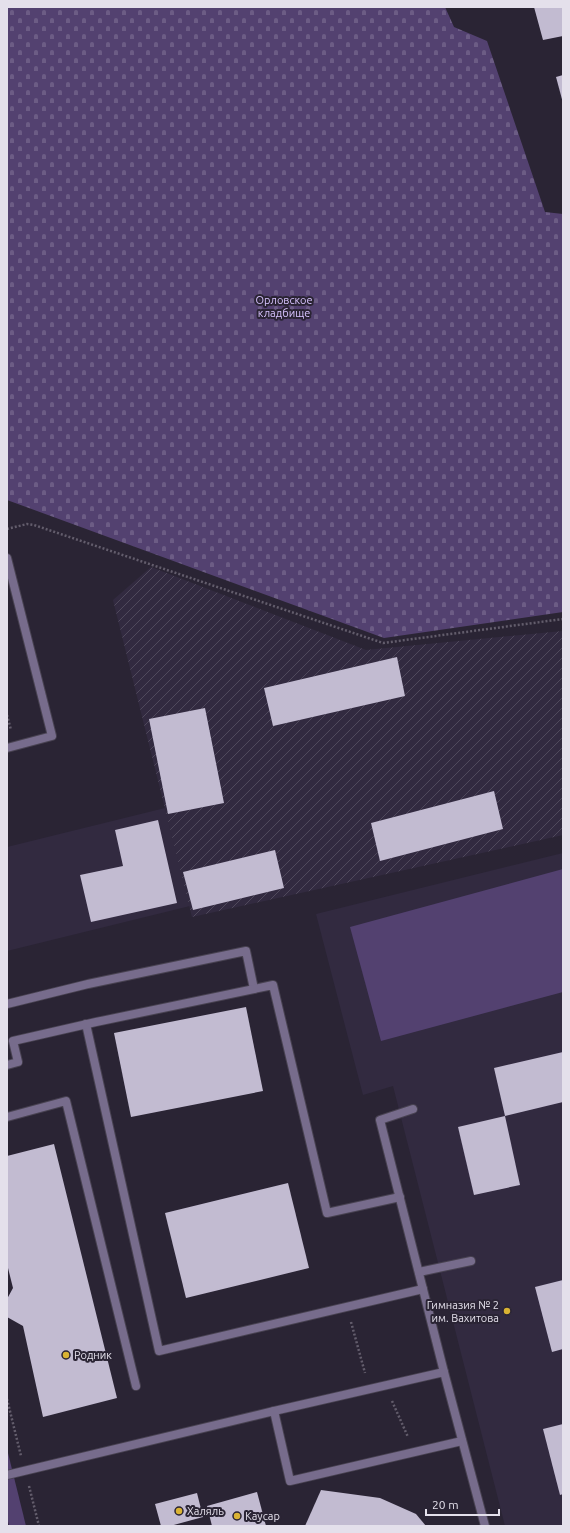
<svg xmlns="http://www.w3.org/2000/svg" width="570" height="1533" font-family="Ubuntu,sans-serif">
<style>
.built{fill:#322a40}
.industrial{fill:url(#industrial-furrows)}
.green{fill:#534170}
.cemetery{fill:url(#cemetery-stones)}
.building{fill:#c2bbd1}
.lines{fill:none;stroke-linecap:round;stroke-linejoin:round}
.service-casing{stroke:#484251;stroke-width:10}
.path{stroke:#635d6c;stroke-width:2.5;stroke-dasharray:2 2;stroke-linecap:butt}
.service{stroke:#776c8c;stroke-width:8}
.poi-dot{fill:#dab333;stroke:#2a2434;stroke-width:1.5}
.labels{text-anchor:middle;dominant-baseline:central;stroke-width:4;stroke-linejoin:round;paint-order:stroke}
.park-label{font-size:11px;fill:#d8c3ff;stroke:#2a2434}
.poi-label{font-size:11px;fill:#e4e0eb;stroke:#2a2434;text-anchor:start}
</style>
<defs>
<pattern id="industrial-furrows" width="10" height="10" patternUnits="userSpaceOnUse"><rect width="10" height="10" fill="#322a40"/><path d="M-1 1l2-2M0 10L10 0M9 11l2-2" fill="none" stroke="#50495c"/></pattern>
<pattern id="cemetery-stones" width="16" height="16" patternUnits="userSpaceOnUse"><rect width="16" height="16" fill="#534170"/><path d="M2 7V4a2 2 0 0 1 4 0v3zM10 15v-3a2 2 0 0 1 4 0v3z" fill="#6c5c85"/></pattern>
</defs>
<rect width="100%" height="100%" fill="#2a2434"/>
<!-- built -->
<g class="built">
<path d="M 165,808 L 190,906 L 7,951 L 7,847 Z"/>
<path d="M 563,853 L 563,1526 L 505,1526 L 393,1086 L 363,1095 L 316,914 Z"/>
</g>
<!-- industrial -->
<path class="industrial" d="M 151,567 L 366,650 L 563,631 L 563,835 L 192,917 L 113,600 Z"/>
<!-- green -->
<g class="green">
<path d="M 563,869 L 563,992 L 381,1041 L 350,927 Z"/>
<path d="M 7,1453 L 8,1453 L 26,1526 L 9,1526 L 7,1517 Z"/>
</g>
<!-- cemetery -->
<path class="cemetery" d="M 7,7 L 445,7 L 454,27 L 487,41 L 545,212 L 563,214 L 563,612 L 384,638 L 7,500 Z"/>
<!-- building -->
<g class="building">
<path d="M 534,7 L 563,7 L 563,36 L 543,40 Z"/>
<path d="M 563,75 L 563,103 L 556,77 Z"/>
<path d="M 397,657 L 405,696 L 273,726 L 264,688 Z"/>
<path d="M 205,708 L 224,803 L 168,814 L 149,719 Z"/>
<path d="M 494,791 L 503,829 L 380,861 L 371,823 Z"/>
<path d="M 158,820 L 177,903 L 91,922 L 80,875 L 123,866 L 115,830 Z"/>
<path d="M 275,850 L 284,888 L 193,910 L 183,872 Z"/>
<path d="M 246,1007 L 263,1091 L 131,1117 L 114,1033 Z"/>
<path d="M 563,1052 L 563,1102 L 505,1116 L 494,1068 Z"/>
<path d="M 505,1116 L 520,1185 L 474,1195 L 458,1127 Z"/>
<path d="M 54,1144 L 117,1398 L 43,1417 L 23,1326 L 7,1317 L 7,1299 L 13,1288 L 7,1264 L 7,1156 Z"/>
<path d="M 288,1183 L 309,1268 L 186,1298 L 165,1213 Z"/>
<path d="M 563,1280 L 563,1349 L 552,1352 L 535,1287 Z"/>
<path d="M 563,1424 L 563,1494 L 560,1495 L 543,1429 Z"/>
<path d="M 321,1490 L 380,1498 L 416,1514 L 426,1526 L 305,1526 Z"/>
<path d="M 257,1492 L 266,1526 L 212,1526 L 207,1506 Z"/>
<path d="M 197,1493 L 203,1517 L 170,1526 L 161,1526 L 155,1504 Z"/>
</g>
<g class="lines">
<!-- service casing -->
<g class="service-casing">
<g id="service">
<path d="M 7,558 L 52,736 L 7,748"/>
<path d="M 7,1004 L 88,984 L 246,951 L 254,989"/>
<path d="M 86,1024 L 159,1351 L 423,1289"/>
<path d="M 7,1065 L 18,1062 L 13,1041 L 96,1022 L 273,985 L 327,1213 L 400,1197"/>
<path d="M 413,1109 L 380,1120 L 444,1372"/>
<path d="M 7,1117 L 66,1101 L 136,1386"/>
<path d="M 419,1272 L 471,1261"/>
<path d="M 274,1411 L 444,1372 L 485,1526"/>
<path d="M 7,1475 L 274,1411 L 290,1481 L 462,1441"/>
</g>
</g>
<!-- path -->
<g class="path">
<path d="M 7,529 L 27,524 L 34,525 L 383,643 L 563,619"/>
<path d="M 7,715 L 11,730"/>
<path d="M 351,1322 L 365,1373"/>
<path d="M 7,1399 L 21,1456"/>
<path d="M 392,1401 L 408,1437"/>
<path d="M 29,1486 L 39,1526"/>
</g>
<!-- service -->
<use href="#service" class="service"/>
</g>
<!-- markers -->
<g class="poi-dot">
<circle cx="507" cy="1311" r="4"/>
<circle cx="66" cy="1355" r="4"/>
<circle cx="179" cy="1511" r="4"/>
<circle cx="237" cy="1516" r="4"/>
</g>
<g class="labels">
<!-- park labels -->
<g class="park-label">
<text x="284" y="300">Орловское<tspan x="284" dy="13">кладбище</tspan></text>
</g>
<!-- poi labels -->
<g class="poi-label">
<text x="499" y="1305" text-anchor="end">Гимназия № 2<tspan x="499" dy="13">им. Вахитова</tspan></text>
<text x="74" y="1355">Родник</text>
<text x="187" y="1511">Халяль</text>
<text x="245" y="1516">Каусар</text>
</g>
</g>
<!-- border -->
<rect width="570" height="1533" fill="none" stroke="#e4e0eb" stroke-width="16"/>
<!-- scale -->
<path d="M426 1509v6h73v-6" fill="none" stroke="#e4e0eb" stroke-width="2"/>
<text x="432" y="1509" font-size="12" fill="#e4e0eb" stroke="#2a2434" stroke-width="3" paint-order="stroke">20 m</text>
</svg>
